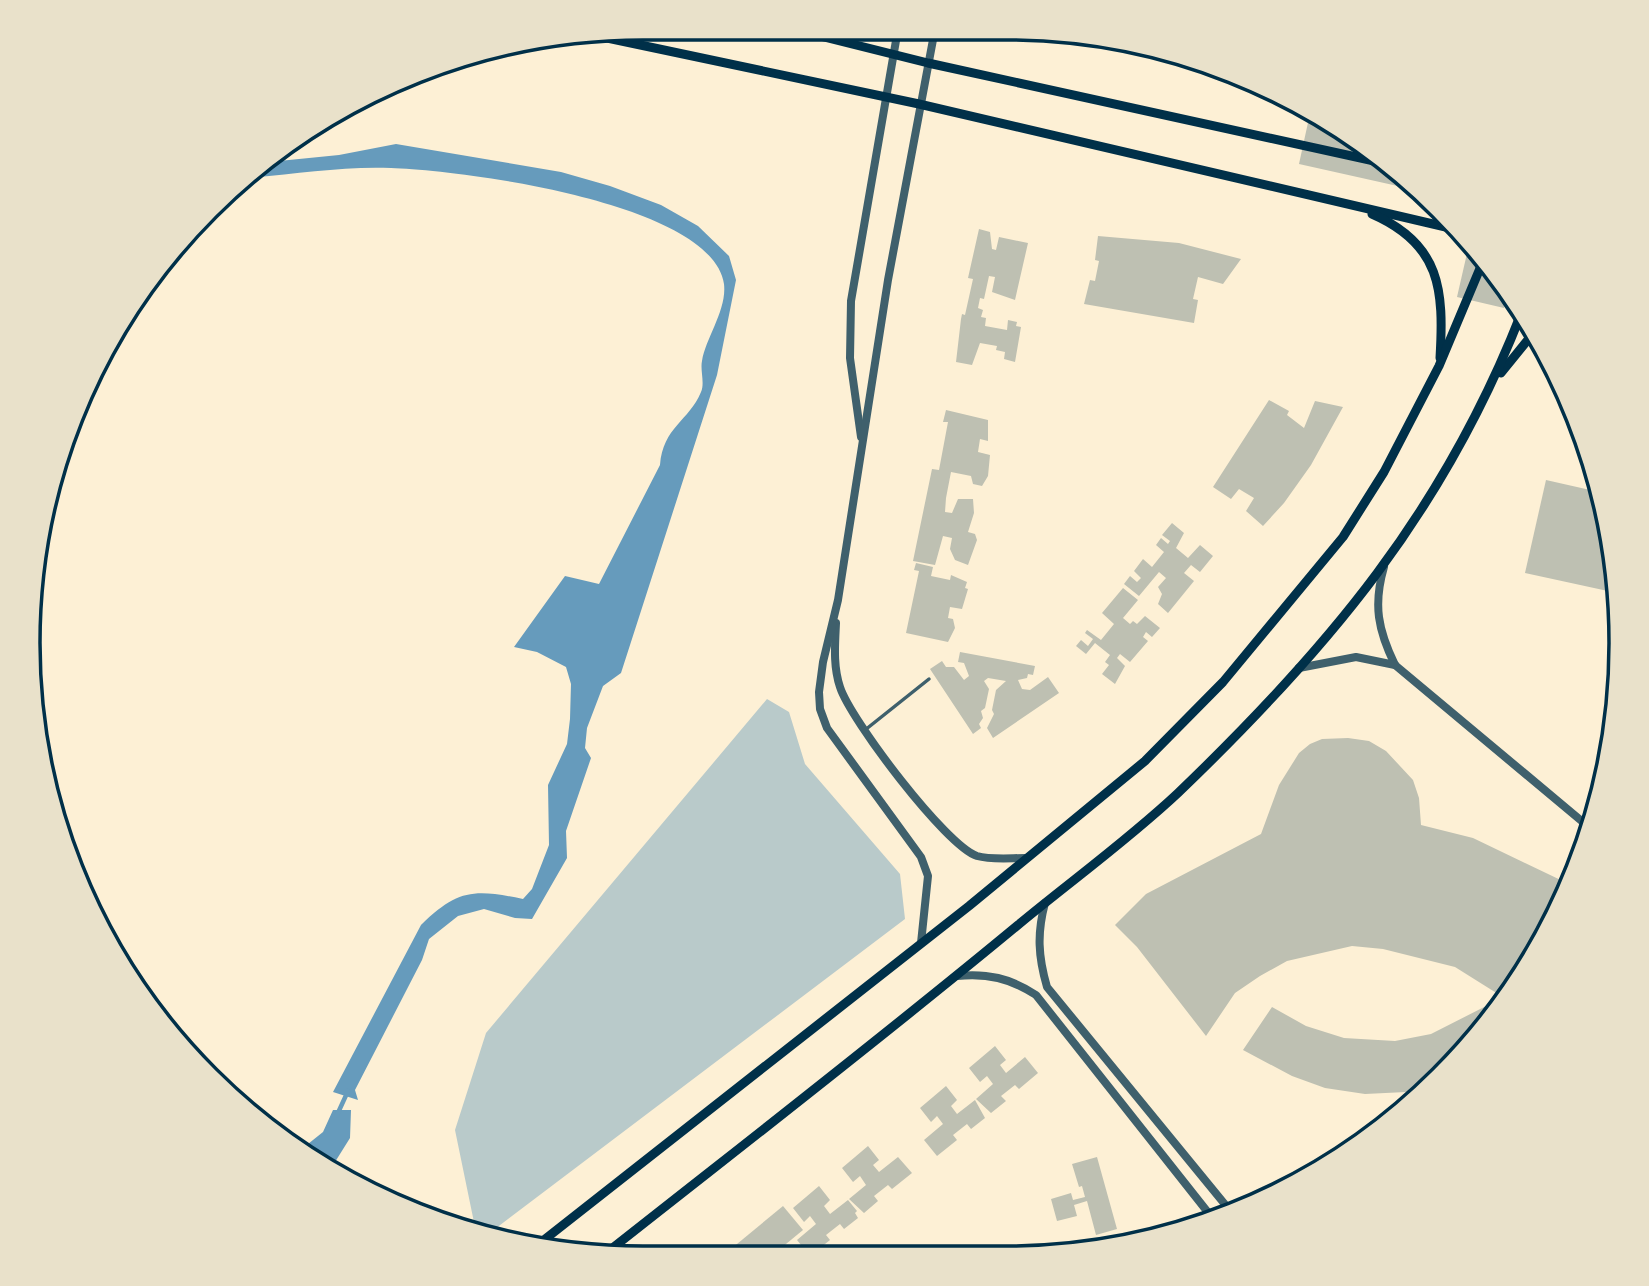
<svg xmlns="http://www.w3.org/2000/svg" width="1649" height="1286" font-family="Manrope,sans-serif">
<style>
.green{fill:#b9caca}
.water{fill:#669bbc}
.lines{fill:none;stroke-linecap:round;stroke-linejoin:round}
.stream{stroke:#669bbc;stroke-width:4.5}
.building{fill:#bec0b2}
.service{stroke:#3f606c;stroke-width:3.5}
.tertiary{stroke:#3f606c;stroke-width:8}
.secondary{stroke:#003049;stroke-width:9}
.rim{fill:none;stroke:#003049;stroke-width:3.5}
</style>
<rect width="100%" height="100%" fill="#fdf0d5"/>
<!-- green -->
<path class="green" d="M 767,699 L 789,712 L 805,764 L 900,874 L 905,919 L 487,1235 L 476,1232 L 455,1130 L 486,1033 Z"/>
<!-- water -->
<g class="water">
<path d="M 396,144 L 561,172 L 610,186 L 661,205 L 698,226 L 729,256 L 736,280 L 717,375 L 621,673 L 603,686 L 587,728 L 585,748 L 591,758 L 566,831 L 567,858 L 532,919 L 515,918 L 484,909 L 458,916 L 429,939 L 422,960 L 355,1090 L 358,1100 L 333,1092 L 421,925 C 458,889 474,889 523,899 L 532,889 L 549,845 L 548,785 L 567,744 L 570,719 L 571,684 L 566,667 L 537,652 L 514,647 L 565,576 L 599,584 L 660,465 C 663,427 689,421 701,392 C 705,383 700,370 702,361 C 706,337 727,310 724,284 C 712,202 459,170 391,168 C 344,166 295,174 248,178 L 269,162 L 339,155 Z"/>
<path d="M 333,1110 L 351,1110 L 350,1138 L 330,1170 L 298,1152 L 323,1132 Z"/>
</g>
<g class="lines">
<!-- stream -->
<path class="stream" d="M 337,1115 L 348,1091"/>
</g>
<!-- building -->
<g class="building">
<path d="M 1309,118 L 1331,123 L 1411,180 L 1420,191 L 1299,164 Z"/>
<path d="M 979,229 L 990,232 L 992,249 L 996,250 L 999,237 L 1028,243 L 1015,300 L 992,292 L 995,277 L 989,276 L 984,299 L 980,298 L 978,308 L 983,310 L 981,317 L 986,318 L 985,326 L 1007,330 L 1008,320 L 1017,322 L 1016,326 L 1021,327 L 1015,362 L 1004,359 L 1005,352 L 996,350 L 997,346 L 980,343 L 972,365 L 956,362 L 961,319 L 962,314 L 965,315 L 973,279 L 968,278 Z"/>
<path d="M 1098,236 L 1179,243 L 1241,259 L 1223,284 L 1198,277 L 1193,299 L 1198,300 L 1194,323 L 1084,304 L 1090,280 L 1095,281 L 1099,261 L 1095,260 Z"/>
<path d="M 1468,249 L 1506,296 L 1504,308 L 1457,297 Z"/>
<path d="M 1269,400 L 1289,411 L 1287,415 L 1304,428 L 1315,401 L 1343,407 L 1311,465 L 1284,503 L 1263,526 L 1246,511 L 1254,498 L 1239,489 L 1231,499 L 1213,487 Z"/>
<path d="M 946,410 L 988,420 L 988,441 L 980,439 L 978,452 L 990,455 L 988,476 L 982,486 L 973,484 L 971,476 L 951,472 L 946,498 L 945,512 L 952,513 L 958,499 L 973,499 L 974,513 L 968,532 L 975,534 L 977,540 L 968,565 L 955,560 L 950,549 L 952,538 L 943,536 L 935,565 L 913,561 L 932,469 L 939,470 L 948,422 L 943,422 Z"/>
<path d="M 1546,480 L 1599,492 L 1616,562 L 1617,593 L 1525,573 Z"/>
<path d="M 1172,523 L 1184,533 L 1176,548 L 1188,558 L 1200,545 L 1213,556 L 1200,572 L 1191,565 L 1184,573 L 1194,581 L 1168,613 L 1158,604 L 1162,594 L 1158,587 L 1166,578 L 1159,572 L 1139,596 L 1124,584 L 1130,576 L 1137,582 L 1141,578 L 1134,571 L 1143,559 L 1152,567 L 1164,552 L 1156,545 L 1161,538 L 1168,544 L 1170,541 L 1162,535 Z"/>
<path d="M 916,563 L 933,567 L 931,576 L 950,580 L 951,575 L 967,582 L 965,588 L 968,589 L 962,609 L 950,607 L 948,618 L 953,619 L 955,628 L 948,642 L 906,633 L 919,571 L 914,570 Z"/>
<path d="M 1123,588 L 1138,600 L 1123,618 L 1130,624 L 1133,621 L 1137,624 L 1145,616 L 1160,628 L 1152,637 L 1146,632 L 1143,637 L 1148,641 L 1130,662 L 1120,654 L 1117,658 L 1125,666 L 1115,684 L 1102,674 L 1109,665 L 1105,662 L 1110,655 L 1095,643 L 1086,654 L 1076,646 L 1081,640 L 1088,646 L 1093,639 L 1085,633 L 1087,630 L 1101,640 L 1114,624 L 1102,613 Z"/>
<path d="M 960,652 L 1035,666 L 1033,675 L 1028,674 L 1027,678 L 1018,680 L 1022,689 L 1030,690 L 1048,677 L 1059,693 L 993,738 L 987,728 L 994,714 L 992,710 L 996,690 L 1006,681 L 988,678 L 984,681 L 989,689 L 985,708 L 981,711 L 983,718 L 979,724 L 981,728 L 973,734 L 930,669 L 942,661 L 946,667 L 954,667 L 964,680 L 969,676 L 964,663 L 958,662 Z"/>
<path d="M 1348,738 L 1369,741 L 1386,751 L 1413,780 L 1419,798 L 1421,825 L 1473,838 L 1569,884 L 1558,915 L 1506,999 L 1455,967 L 1383,949 L 1352,946 L 1287,961 L 1260,976 L 1235,993 L 1206,1036 L 1137,947 L 1115,925 L 1146,894 L 1261,834 L 1279,785 L 1299,753 L 1310,744 L 1322,739 Z"/>
<path d="M 1494,1002 L 1499,1009 L 1494,1017 L 1429,1087 L 1406,1092 L 1365,1094 L 1325,1088 L 1292,1076 L 1243,1050 L 1272,1007 L 1306,1026 L 1344,1038 L 1395,1041 L 1431,1034 Z"/>
<path d="M 995,1046 L 1006,1060 L 1000,1065 L 1006,1073 L 1025,1057 L 1038,1073 L 1019,1089 L 1015,1085 L 1001,1096 L 1006,1101 L 991,1113 L 976,1099 L 993,1084 L 987,1076 L 980,1082 L 969,1068 Z"/>
<path d="M 946,1086 L 957,1100 L 951,1106 L 957,1114 L 975,1100 L 985,1118 L 971,1129 L 967,1124 L 953,1135 L 957,1140 L 937,1156 L 924,1140 L 943,1124 L 937,1116 L 931,1122 L 920,1108 Z"/>
<path d="M 868,1146 L 879,1160 L 873,1165 L 879,1172 L 898,1157 L 912,1173 L 892,1189 L 888,1185 L 874,1196 L 878,1201 L 864,1213 L 849,1199 L 866,1185 L 860,1176 L 853,1182 L 842,1168 Z"/>
<path d="M 1097,1157 L 1117,1229 L 1096,1235 L 1087,1201 L 1074,1205 L 1077,1216 L 1057,1221 L 1051,1199 L 1071,1193 L 1073,1200 L 1085,1197 L 1082,1186 L 1079,1187 L 1072,1164 Z"/>
<path d="M 819,1186 L 830,1200 L 824,1206 L 830,1214 L 848,1200 L 857,1211 L 855,1213 L 858,1218 L 844,1229 L 840,1224 L 826,1235 L 830,1240 L 810,1256 L 797,1240 L 816,1224 L 810,1216 L 804,1222 L 793,1208 Z"/>
<path d="M 783,1206 L 803,1230 L 769,1258 L 720,1258 Z"/>
</g>
<g class="lines">
<!-- service -->
<path class="service" d="M 865,730 L 929,679"/>
<!-- tertiary -->
<g class="tertiary">
<path d="M 861,437 L 850,358 L 851,301 L 898,29"/>
<path d="M 1384,567 C 1373,605 1378,630 1395,665 L 1590,828"/>
<path d="M 836,623 C 835,645 833,666 840,687 C 850,719 946,846 977,856 C 991,860 1010,858 1025,858"/>
<path d="M 1299,668 L 1356,657 L 1395,665"/>
<path d="M 1045,903 C 1037,933 1038,956 1047,987 L 1232,1213"/>
<path d="M 921,943 L 928,876 L 921,857 L 827,728 L 820,709 L 819,692 L 823,662 L 838,600 L 888,280 L 935,29"/>
<path d="M 957,976 C 987,973 1010,978 1036,995 L 1214,1220"/>
</g>
<!-- secondary -->
<g class="secondary">
<path d="M 788,28 L 928,63 L 1388,164"/>
<path d="M 593,35 L 919,104 L 1450,228"/>
<path d="M 1372,214 C 1441,244 1444,290 1440,358"/>
<path d="M 1501,373 L 1535,331"/>
<path d="M 535,1247 L 969,906 L 1145,761 L 1223,682 L 1343,537 L 1384,472 L 1439,366 L 1481,266"/>
<path d="M 605,1254 C 743,1145 883,1037 1018,925 C 1071,881 1128,840 1178,793 C 1329,648 1444,511 1521,314"/>
</g>
</g>
<!-- crop -->
<path d="M0 0H1649V1286H0ZM643 40H1006A603 603 0 0 1 1609 643V643A603 603 0 0 1 1006 1246H643A603 603 0 0 1 40 643V643A603 603 0 0 1 643 40Z" fill="#e9e1ca" fill-rule="evenodd"/>
<path class="rim" d="M643 40H1006A603 603 0 0 1 1609 643V643A603 603 0 0 1 1006 1246H643A603 603 0 0 1 40 643V643A603 603 0 0 1 643 40Z"/>
</svg>
